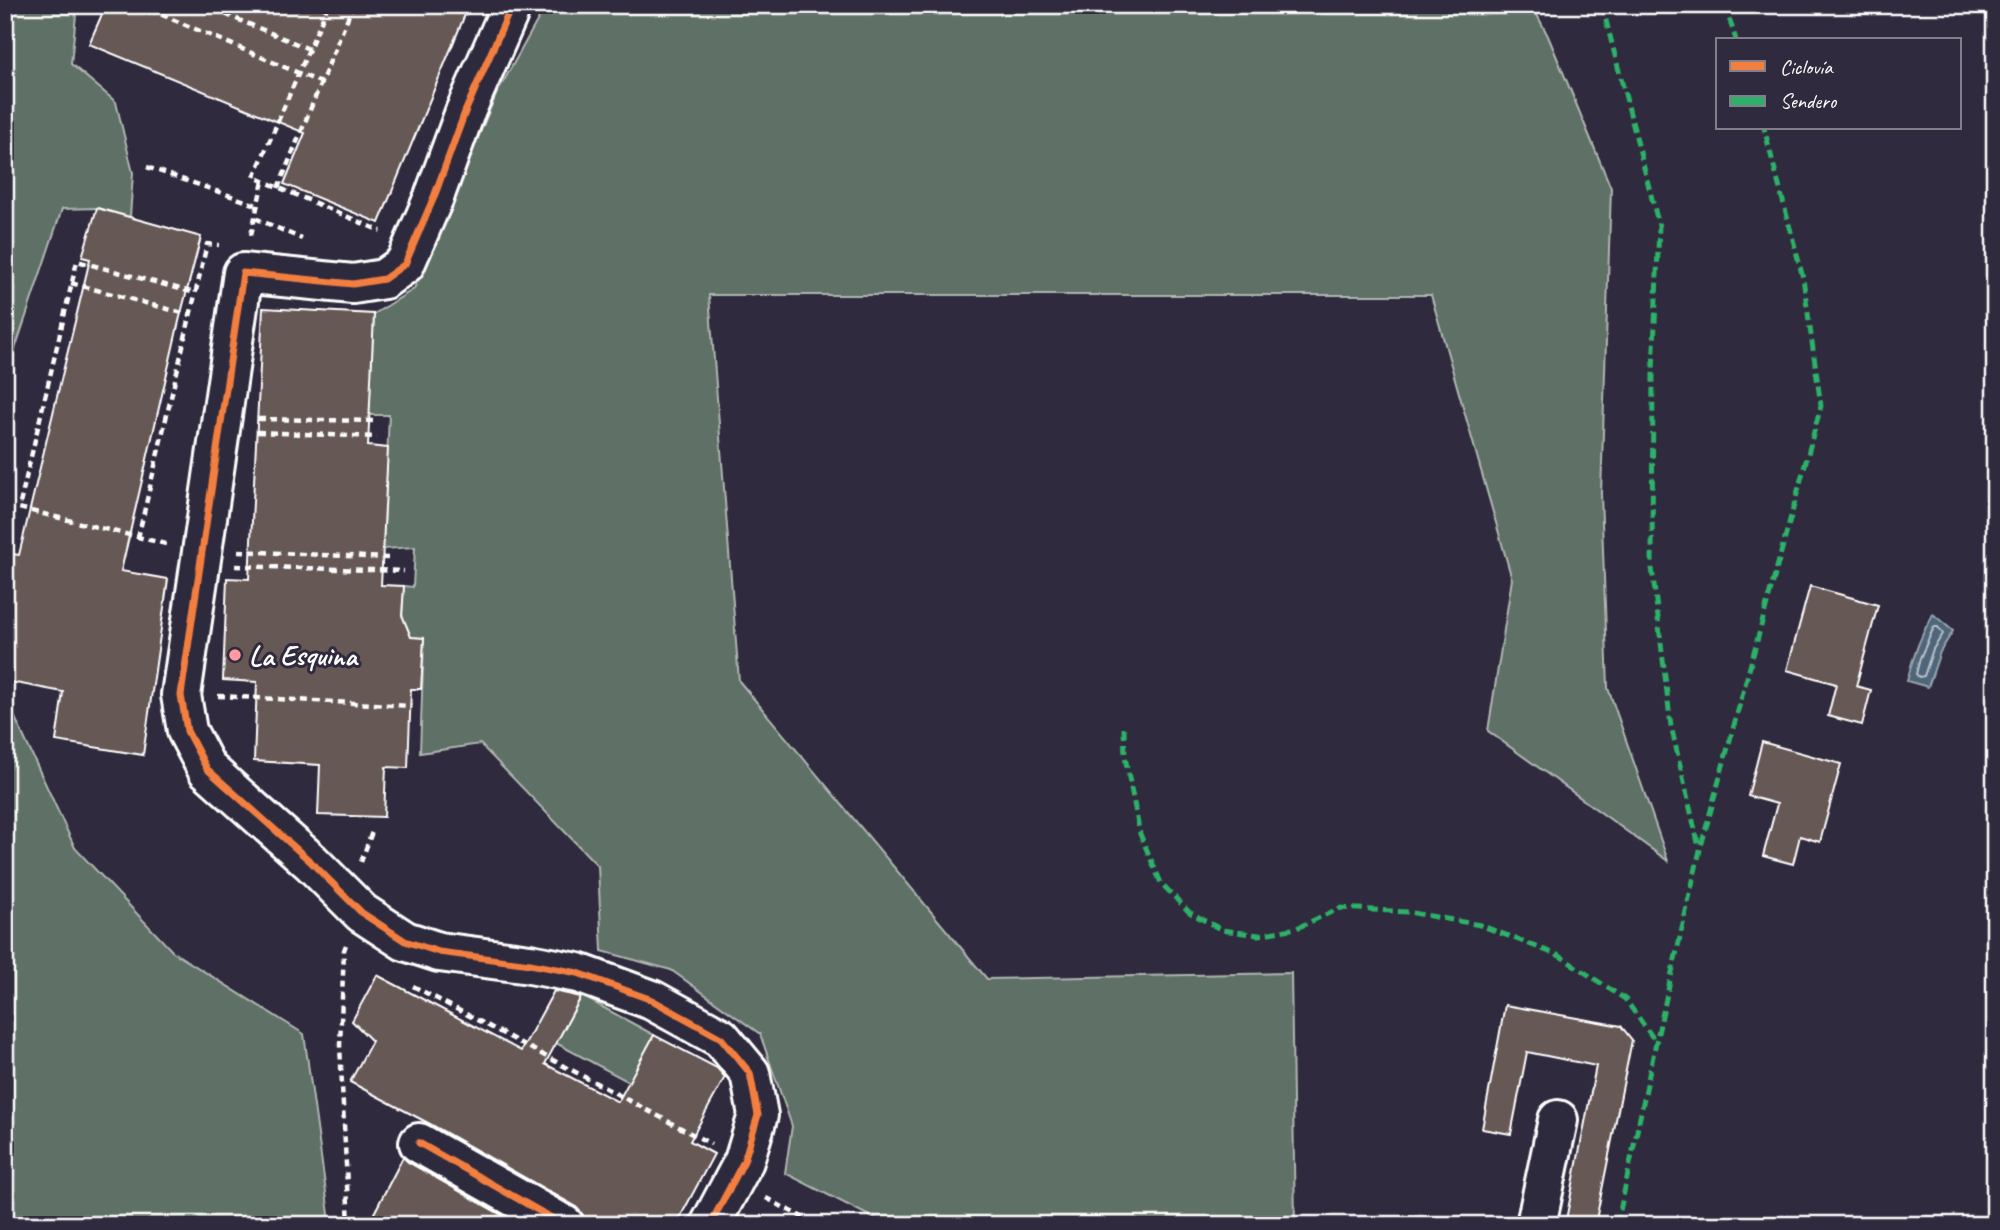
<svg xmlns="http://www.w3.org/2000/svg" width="2000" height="1230" font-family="Caveat,sans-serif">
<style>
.green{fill:#5f6f66;stroke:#afb7b2;stroke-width:2}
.water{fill:#50667a;stroke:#96a3af;stroke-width:2}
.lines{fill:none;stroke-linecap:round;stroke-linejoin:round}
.shore{stroke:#b9c2ca;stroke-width:2}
.building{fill:#665955;stroke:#fff;stroke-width:2}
.minor-casing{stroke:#fff;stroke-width:44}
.path{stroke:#fff;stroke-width:4.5;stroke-dasharray:7 5;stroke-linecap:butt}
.minor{stroke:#2f2a3d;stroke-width:38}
.quiet{stroke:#2db169;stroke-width:5;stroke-dasharray:10 5;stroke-linecap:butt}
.cycleway-casing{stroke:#2f2a3d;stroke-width:11}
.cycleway{stroke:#f27e40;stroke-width:7}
.poi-dot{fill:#ff9aa2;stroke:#2f2a3d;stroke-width:2.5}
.labels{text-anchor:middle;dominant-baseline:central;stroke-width:6;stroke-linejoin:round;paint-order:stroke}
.poi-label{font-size:28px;font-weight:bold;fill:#fff;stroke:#2f2a3d;text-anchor:start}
</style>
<rect width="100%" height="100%" fill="#2f2a3d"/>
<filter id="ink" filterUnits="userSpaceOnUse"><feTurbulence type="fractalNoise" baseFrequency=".0143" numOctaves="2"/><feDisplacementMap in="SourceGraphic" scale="14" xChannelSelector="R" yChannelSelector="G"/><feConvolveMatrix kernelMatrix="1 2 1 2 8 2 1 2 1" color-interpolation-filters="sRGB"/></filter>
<g filter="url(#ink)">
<!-- green -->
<g class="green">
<path d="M 5,5 L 77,5 L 71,64 L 116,102 L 133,173 L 130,217 L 97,208 L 62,209 L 5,379 Z"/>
<path d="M 546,5 L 1532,5 L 1548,36 L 1611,188 L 1601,494 L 1608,688 L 1668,861 L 1488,731 L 1512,579 L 1431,295 L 709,295 L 739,681 L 987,979 L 1291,973 L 1295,1225 L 887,1225 L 785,1173 L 792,1126 L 760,1034 L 671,970 L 602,951 L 598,866 L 480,744 L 420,753 L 424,638 L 401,637 L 404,586 L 413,587 L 415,547 L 383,549 L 389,415 L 369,415 L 374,314 L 414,289 L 496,95 Z"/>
<path d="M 5,696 L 75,848 L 173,952 L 304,1034 L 329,1214 L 324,1225 L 5,1225 Z"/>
<path d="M 582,996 L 654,1035 L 629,1082 L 556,1043 Z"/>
</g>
<!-- water -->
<path class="water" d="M 1933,614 L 1953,631 L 1940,652 L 1928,687 L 1907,681 C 1913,656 1920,636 1933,614 Z"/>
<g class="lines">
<!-- shore -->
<path class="shore" d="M 1934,627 L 1938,627 L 1943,634 L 1933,649 L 1924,676 L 1919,677 L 1916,674 L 1920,658 Z"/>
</g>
<!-- building -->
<g class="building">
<path d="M 106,5 L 469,5 L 379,223 L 284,184 L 305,133 L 89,44 Z"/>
<path d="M 97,208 L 201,237 L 180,317 L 121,571 L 168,579 L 143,755 L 56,741 L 63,692 L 5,681 L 5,633 L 10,606 L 5,605 L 5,553 L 19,555 L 90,259 L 82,257 Z"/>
<path d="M 263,308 L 374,314 L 368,446 L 388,448 L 381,585 L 404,586 L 402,615 L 411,637 L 424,638 L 421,689 L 411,689 L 408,768 L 386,767 L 384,817 L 318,815 L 320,765 L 254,761 L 257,682 L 223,680 L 227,578 L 249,579 Z"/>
<path d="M 1810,586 L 1878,605 L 1856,686 L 1871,690 L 1862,725 L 1828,716 L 1836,684 L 1787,670 Z"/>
<path d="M 1762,742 L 1841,764 L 1820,842 L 1800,836 L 1793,864 L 1763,856 L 1777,804 L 1748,796 Z"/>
<path d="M 377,975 L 521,1051 L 554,991 L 581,997 L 545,1064 L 618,1102 L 654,1035 L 717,1068 L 725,1077 L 690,1141 L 714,1154 L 676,1225 L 586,1225 L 583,1215 L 575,1206 L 430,1124 L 350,1082 L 372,1041 L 352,1021 Z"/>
<path d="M 1505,1005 L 1621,1026 L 1632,1040 L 1595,1225 L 1565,1225 L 1596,1066 L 1527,1052 L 1511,1134 L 1482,1129 Z"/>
<path d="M 403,1157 L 408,1162 L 519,1225 L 368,1225 Z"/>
</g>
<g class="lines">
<!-- minor casing -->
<g class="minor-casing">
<g id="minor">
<path d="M 512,5 L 465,112 L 434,197 L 405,264 L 384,279 L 353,284 L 243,273 L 181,695 L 187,731 L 207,769 L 311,862 L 362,913 L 405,941 L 439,952 L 530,964 L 578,973 L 652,1000 L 721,1038 L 750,1073 L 758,1115 L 744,1161 L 710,1225"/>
<path d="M 419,1143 L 564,1225"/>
<path d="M 1536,1225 L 1558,1120"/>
</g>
</g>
<!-- path -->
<g class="path">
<path d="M 139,5 L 322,83"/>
<path d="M 203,5 L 309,49"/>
<path d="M 328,5 L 254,177 L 381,231"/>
<path d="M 147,167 L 257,205"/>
<path d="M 278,188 L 353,5"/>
<path d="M 255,218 L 302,239"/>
<path d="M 251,235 L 263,181"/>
<path d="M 71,283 L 190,315"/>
<path d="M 258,419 L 378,421"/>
<path d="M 257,432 L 377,437"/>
<path d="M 138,538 L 207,244 L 219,245"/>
<path d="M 166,544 L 19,508 L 77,261 L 195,293"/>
<path d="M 238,551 L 388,558"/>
<path d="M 235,566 L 404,571"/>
<path d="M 218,696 L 412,706"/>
<path d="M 361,862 L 373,829"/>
<path d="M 346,945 L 344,950 L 340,1045 L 349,1225"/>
<path d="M 413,986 L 711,1144"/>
<path d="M 766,1198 L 817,1225"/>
</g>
<!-- minor -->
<use href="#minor" class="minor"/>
<!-- quiet -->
<g class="quiet">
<path d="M 1602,5 L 1659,226 L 1653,372 L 1652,568 L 1671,726 L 1699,847"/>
<path d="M 1725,5 L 1736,40"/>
<path d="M 1124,728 L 1125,757 L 1140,834 L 1161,883 L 1189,912 L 1222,930 L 1259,935 L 1297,928 L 1340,908 L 1408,912 L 1480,925 L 1560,956 L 1625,999 L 1656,1042"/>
<path d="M 1617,1225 L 1656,1042 L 1700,850 L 1821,406 L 1803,278 L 1764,128"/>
</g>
<!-- cycleway casing -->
<g class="cycleway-casing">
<g id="cycleway">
<path d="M 512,5 L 465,112 L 434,197 L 405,264 L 384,279 L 353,284 L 243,273 L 181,695 L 187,731 L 207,769 L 311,862 L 362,913 L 405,941 L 439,952 L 530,964 L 578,973 L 652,1000 L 721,1038 L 750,1073 L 758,1115 L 744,1161 L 710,1225"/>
<path d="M 419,1143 L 564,1225"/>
</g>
</g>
<!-- cycleway -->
<use href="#cycleway" class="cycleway"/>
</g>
</g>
<!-- markers -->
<circle class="poi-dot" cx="235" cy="655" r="7"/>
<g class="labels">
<!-- poi labels -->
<g class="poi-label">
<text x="249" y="655">La Esquina</text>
</g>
</g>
<!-- margin -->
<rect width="2000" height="1230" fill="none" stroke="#2f2a3d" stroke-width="28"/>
<rect x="14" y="14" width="1972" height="1202" fill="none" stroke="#fff" stroke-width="2.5" filter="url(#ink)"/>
<!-- legend -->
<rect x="1716" y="38" width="245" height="91" fill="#2f2a3d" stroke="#827f8b" stroke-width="2"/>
<rect x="1730" y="61" width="35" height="10" fill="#f27e40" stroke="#827f8b" stroke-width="2"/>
<text x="1780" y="74" font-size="21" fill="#ffffff">Ciclovía</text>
<rect x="1730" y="96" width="35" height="10" fill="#2db169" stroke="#827f8b" stroke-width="2"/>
<text x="1780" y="108" font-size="21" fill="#ffffff">Sendero</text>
</svg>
